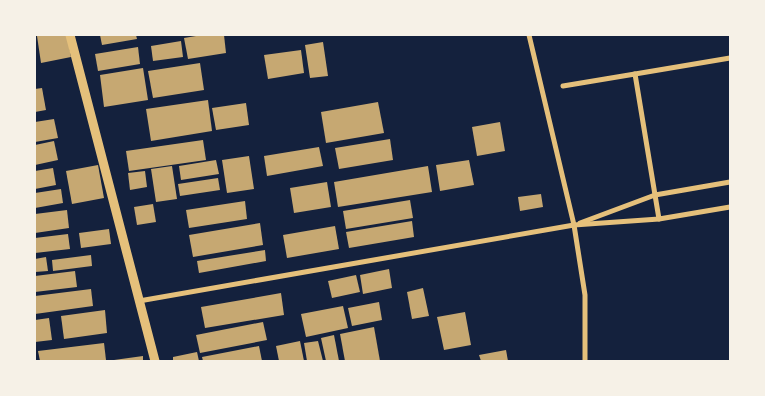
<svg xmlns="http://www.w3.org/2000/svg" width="765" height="396" font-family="Commissioner,sans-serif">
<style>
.building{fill:#c6a872}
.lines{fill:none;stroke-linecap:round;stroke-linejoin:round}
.minor{stroke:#e5c07b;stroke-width:5}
.tertiary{stroke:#e5c07b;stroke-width:9}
</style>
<rect width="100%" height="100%" fill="#14213d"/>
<!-- building -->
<g class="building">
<path d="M 45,35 L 67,35 L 71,57 L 41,63 L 37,36 Z"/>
<path d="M 100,35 L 136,35 L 137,39 L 102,45 Z"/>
<path d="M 202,35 L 224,35 L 226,53 L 188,59 L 184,38 Z"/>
<path d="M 181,41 L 183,57 L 153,61 L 151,46 Z"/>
<path d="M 323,42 L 328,76 L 310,78 L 305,45 Z"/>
<path d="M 138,47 L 140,64 L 98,71 L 95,54 Z"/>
<path d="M 301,50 L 304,73 L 268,79 L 264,55 Z"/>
<path d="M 200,63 L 204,90 L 153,98 L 148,71 Z"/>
<path d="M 143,68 L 148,100 L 104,107 L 100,75 Z"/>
<path d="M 42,88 L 46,110 L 35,112 L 35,89 Z"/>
<path d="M 208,100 L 212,131 L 151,141 L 146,109 Z"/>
<path d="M 378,102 L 384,133 L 326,143 L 321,112 Z"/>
<path d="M 246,103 L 249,125 L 216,130 L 212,108 Z"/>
<path d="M 54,119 L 58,138 L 35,142 L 35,122 Z"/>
<path d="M 500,122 L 505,151 L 477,156 L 472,127 Z"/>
<path d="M 390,139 L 393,160 L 339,169 L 335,148 Z"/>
<path d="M 203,140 L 206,160 L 129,171 L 126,151 Z"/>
<path d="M 54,141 L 58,160 L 35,165 L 35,145 Z"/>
<path d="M 319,147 L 323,166 L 267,176 L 264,156 Z"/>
<path d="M 249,156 L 254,189 L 227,193 L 222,160 Z"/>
<path d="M 216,160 L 219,174 L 181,180 L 179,166 Z"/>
<path d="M 469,160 L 474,185 L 440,191 L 436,165 Z"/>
<path d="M 98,165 L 104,198 L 72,204 L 66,171 Z"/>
<path d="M 172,166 L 177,199 L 156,202 L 151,169 Z"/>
<path d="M 428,166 L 432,192 L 338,207 L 334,182 Z"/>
<path d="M 53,168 L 56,185 L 35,189 L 35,171 Z"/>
<path d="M 145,171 L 147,187 L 130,190 L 128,173 Z"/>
<path d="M 218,178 L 220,190 L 180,196 L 178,184 Z"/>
<path d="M 327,182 L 331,207 L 294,213 L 290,188 Z"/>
<path d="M 61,189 L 63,203 L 35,208 L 35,193 Z"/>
<path d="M 541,194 L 543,207 L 520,211 L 518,197 Z"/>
<path d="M 410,200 L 413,218 L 346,229 L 343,211 Z"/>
<path d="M 245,201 L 247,219 L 189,228 L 186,210 Z"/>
<path d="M 153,204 L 156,222 L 137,225 L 134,207 Z"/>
<path d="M 67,210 L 69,228 L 35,233 L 35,214 Z"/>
<path d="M 412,221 L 414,237 L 349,248 L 346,232 Z"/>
<path d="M 260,223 L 263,245 L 193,257 L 189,235 Z"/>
<path d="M 335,226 L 339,249 L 287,258 L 283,235 Z"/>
<path d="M 109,229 L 111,244 L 81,248 L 79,233 Z"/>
<path d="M 68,234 L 70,249 L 35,253 L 35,238 Z"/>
<path d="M 265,250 L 266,261 L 199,273 L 197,261 Z"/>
<path d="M 91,255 L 92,266 L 53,271 L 52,260 Z"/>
<path d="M 46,257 L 48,271 L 35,272 L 35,259 Z"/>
<path d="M 389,269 L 392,288 L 363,294 L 360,275 Z"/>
<path d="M 75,271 L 77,287 L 35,292 L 35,276 Z"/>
<path d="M 356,275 L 360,292 L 332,298 L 328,281 Z"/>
<path d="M 423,288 L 429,316 L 412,319 L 407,292 Z"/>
<path d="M 91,289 L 93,306 L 35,314 L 35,296 Z"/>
<path d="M 281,293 L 284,315 L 205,328 L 201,307 Z"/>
<path d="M 379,302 L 382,320 L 352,326 L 348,308 Z"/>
<path d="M 343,306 L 348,328 L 306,337 L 301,314 Z"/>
<path d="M 105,310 L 107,333 L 64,339 L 61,316 Z"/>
<path d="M 465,312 L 471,345 L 444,350 L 437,317 Z"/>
<path d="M 49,318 L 52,340 L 35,342 L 35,320 Z"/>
<path d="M 263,322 L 267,340 L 200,353 L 196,335 Z"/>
<path d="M 374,327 L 380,361 L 345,361 L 340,334 Z"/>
<path d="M 334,335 L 339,361 L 326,361 L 321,338 Z"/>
<path d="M 300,341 L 304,361 L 279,361 L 276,346 Z"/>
<path d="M 318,341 L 323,361 L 307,361 L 304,343 Z"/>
<path d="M 104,343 L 106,360 L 40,361 L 38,351 Z"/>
<path d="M 259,346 L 262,361 L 203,361 L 202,357 Z"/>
<path d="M 506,350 L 508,361 L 481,361 L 479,355 Z"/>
<path d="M 197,352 L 199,361 L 173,361 L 173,357 Z"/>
<path d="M 143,356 L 143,361 L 114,361 L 114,360 Z"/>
</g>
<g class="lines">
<!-- minor -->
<g class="minor">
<path d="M 529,35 L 574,225 L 585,295 L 585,361"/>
<path d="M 635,74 L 730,58"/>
<path d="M 563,86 L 635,74 L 659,219"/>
<path d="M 580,223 L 655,195 L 730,182"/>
<path d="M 139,301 L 574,225 L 659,219 L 730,207"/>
</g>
<!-- tertiary -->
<path class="tertiary" d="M 70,35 L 155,361"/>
</g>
<!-- border -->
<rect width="765" height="396" fill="none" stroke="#f6f1e7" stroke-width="72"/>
</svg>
